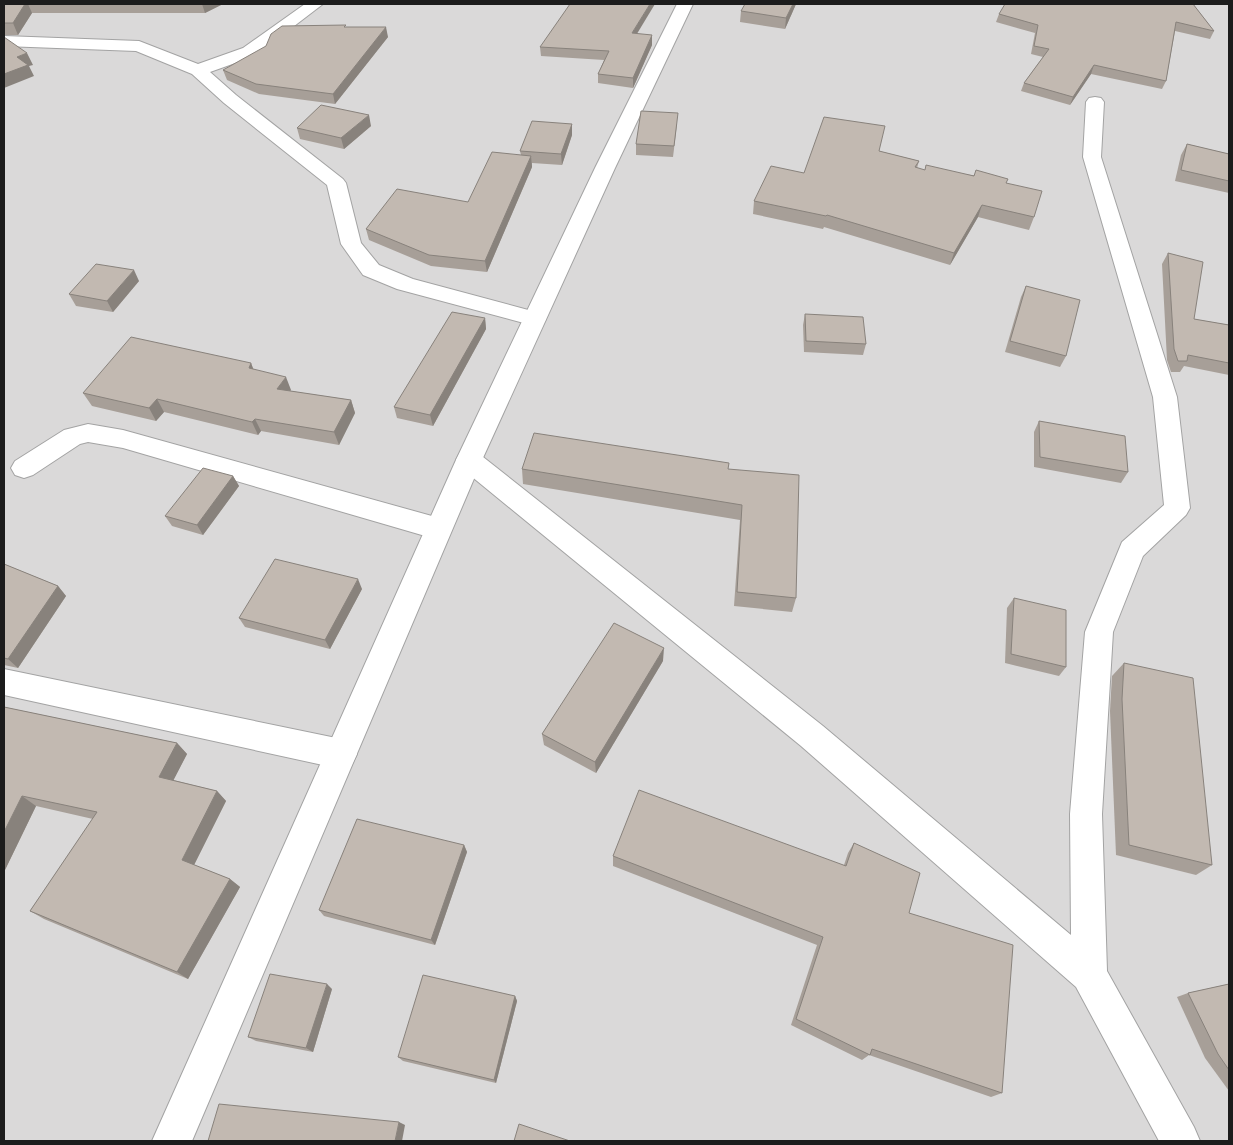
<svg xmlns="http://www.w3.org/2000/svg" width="1233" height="1145" font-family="Karla,sans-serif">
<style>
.residential{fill:#dad9d9}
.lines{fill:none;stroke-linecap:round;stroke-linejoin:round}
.minor-casing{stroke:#a3a3a3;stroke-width:2}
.tertiary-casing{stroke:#a3a3a3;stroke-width:2}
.minor{fill:#fff;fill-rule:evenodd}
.tertiary{fill:#fff;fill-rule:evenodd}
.wall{fill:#a79f98}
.shaded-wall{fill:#88827c}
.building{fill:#c2b9b1;stroke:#88827c}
</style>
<rect width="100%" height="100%" fill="#eeeae2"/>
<!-- residential -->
<rect class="residential" x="4" y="4" width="1225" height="1137"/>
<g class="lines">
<!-- minor casing -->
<g class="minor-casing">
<g id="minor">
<path d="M 305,4 L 323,4 L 255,56 L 210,72 L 236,95 L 343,179 L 346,183 L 361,243 L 379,265 L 413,279 L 543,314 L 546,319 L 543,324 L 535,326 L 397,289 L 363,275 L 341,244 L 327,185 L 224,103 L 192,74 L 136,51 L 4,46 L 4,36 L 139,41 L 198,64 L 243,48 Z"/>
<path d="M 1095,97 L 1101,98 L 1104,102 L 1101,157 L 1177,397 L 1190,508 L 1186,515 L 1143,556 L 1113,632 L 1102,814 L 1107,971 L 1194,1127 L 1200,1141 L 1159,1141 L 1076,987 L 801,746 L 460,467 L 456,460 L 460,453 L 469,451 L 478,453 L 823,726 L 1071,935 L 1070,814 L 1085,632 L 1122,542 L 1164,505 L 1153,397 L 1083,157 L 1086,102 L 1089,98 Z"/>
<path d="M 88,424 L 123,430 L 439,518 L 448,522 L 452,529 L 448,536 L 439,540 L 123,448 L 88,442 L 80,444 L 33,475 L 24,478 L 15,475 L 11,468 L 15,461 L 64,430 Z"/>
<path d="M 4,669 L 341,739 L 352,744 L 357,754 L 352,764 L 341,769 L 4,695 Z"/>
</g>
</g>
<!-- tertiary casing -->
<g class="tertiary-casing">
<path id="tertiary" d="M 677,4 L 693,4 L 615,168 L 482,460 L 192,1141 L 152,1141 L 456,460 L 595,168 Z"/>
</g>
<!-- minor -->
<use href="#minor" class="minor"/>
<!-- tertiary -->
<use href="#tertiary" class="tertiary"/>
</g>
<!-- wall -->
<g class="wall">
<path d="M 4,4 L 223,4 L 205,13 L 32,13 L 18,35 L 4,35 Z"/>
<path d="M 796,4 L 785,29 L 740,22 L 741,11 Z"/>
<path d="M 1193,4 L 1214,31 L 1210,39 L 1175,31 L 1166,81 L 1162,89 L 1091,74 L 1070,105 L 1021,91 L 1024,83 L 1043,57 L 1031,54 L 1035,33 L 996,22 L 999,14 Z"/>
<path d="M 347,27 L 388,37 L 335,104 L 259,94 L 227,80 L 223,70 Z"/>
<path d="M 637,34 L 652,45 L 633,88 L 598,83 L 598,74 L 604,60 L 541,56 L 540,47 Z"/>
<path d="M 572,124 L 572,135 L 562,165 L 532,163 L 532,167 L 487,272 L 431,266 L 369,240 L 366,229 L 468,202 L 521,155 L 520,151 Z"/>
<path d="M 677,124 L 673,157 L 636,155 L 636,144 Z"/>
<path d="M 371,126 L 344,149 L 300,139 L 297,128 Z"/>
<path d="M 1187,144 L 1229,154 L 1229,193 L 1175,181 L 1181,155 Z"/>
<path d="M 879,151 L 919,161 L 917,168 L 925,170 L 1008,179 L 1006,183 L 1034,217 L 1029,230 L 978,217 L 950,265 L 824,227 L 823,229 L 753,214 L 754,201 L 804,173 Z"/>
<path d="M 1168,253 L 1194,319 L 1229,325 L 1229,375 L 1184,366 L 1180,372 L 1171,372 L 1167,360 L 1162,264 Z"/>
<path d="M 139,281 L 113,312 L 76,306 L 69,294 Z"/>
<path d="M 1026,286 L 1066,356 L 1060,367 L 1005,352 L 1021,297 Z"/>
<path d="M 805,314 L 866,344 L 863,355 L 804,352 L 803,325 Z"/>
<path d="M 485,318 L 486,329 L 433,426 L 397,418 L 394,407 Z"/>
<path d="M 251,363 L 253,369 L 290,391 L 351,400 L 355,413 L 339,445 L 261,431 L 258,435 L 164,412 L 156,421 L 92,406 L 83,393 Z"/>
<path d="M 1039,421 L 1128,472 L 1121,483 L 1034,467 L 1034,432 Z"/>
<path d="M 522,469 L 728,469 L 796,598 L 792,612 L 734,606 L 740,520 L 523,484 Z"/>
<path d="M 233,476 L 239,486 L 203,535 L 172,526 L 165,516 Z"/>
<path d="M 4,564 L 58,586 L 66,596 L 18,668 L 4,665 Z"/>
<path d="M 362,589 L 330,649 L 245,627 L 239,618 Z"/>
<path d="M 1014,598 L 1066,667 L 1059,676 L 1005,663 L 1007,608 Z"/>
<path d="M 663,661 L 596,773 L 544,745 L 542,734 Z"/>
<path d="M 1124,663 L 1212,865 L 1196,875 L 1116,855 L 1110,711 L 1112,676 Z"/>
<path d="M 4,707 L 177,743 L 187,754 L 173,780 L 217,791 L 226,801 L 194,865 L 230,879 L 240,887 L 188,979 L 44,919 L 30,911 L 93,819 L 36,806 L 4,872 Z"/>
<path d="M 854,843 L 909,913 L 1002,1093 L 991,1097 L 869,1055 L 862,1060 L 791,1025 L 817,945 L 613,866 L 613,856 L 844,865 L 848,853 Z"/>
<path d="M 464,845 L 467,852 L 435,945 L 324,916 L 319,910 Z"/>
<path d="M 1229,984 L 1229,1091 L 1205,1058 L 1177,997 L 1188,993 Z"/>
<path d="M 332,989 L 313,1052 L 256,1041 L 248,1037 Z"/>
<path d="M 515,996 L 517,1001 L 496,1083 L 403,1061 L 398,1057 Z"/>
</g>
<!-- shaded-wall -->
<g class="shaded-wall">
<path d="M 25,4 L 28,4 L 32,13 L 18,35 L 13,23 Z"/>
<path d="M 202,4 L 223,4 L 205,13 Z"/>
<path d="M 650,4 L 655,4 L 632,42 L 632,33 Z"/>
<path d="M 793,4 L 796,4 L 785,29 L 786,18 Z"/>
<path d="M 386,27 L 388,37 L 335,104 L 333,94 Z"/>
<path d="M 652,35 L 652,45 L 633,88 L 633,78 Z"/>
<path d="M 27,53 L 33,65 L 29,66 L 34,76 L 4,88 L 4,74 L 17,57 Z"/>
<path d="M 1094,65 L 1091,74 L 1070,105 L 1073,97 Z"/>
<path d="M 369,115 L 371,126 L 344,149 L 341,138 Z"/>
<path d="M 572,124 L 572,135 L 562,165 L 561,154 Z"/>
<path d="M 531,156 L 532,167 L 487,272 L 485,261 Z"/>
<path d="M 982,205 L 978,217 L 950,265 L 954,253 Z"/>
<path d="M 134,270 L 139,281 L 113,312 L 107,301 Z"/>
<path d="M 485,318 L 486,329 L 433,426 L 430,415 Z"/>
<path d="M 251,363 L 256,376 L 249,368 Z"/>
<path d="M 286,377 L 291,390 L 283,402 L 277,389 Z"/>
<path d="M 157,399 L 164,412 L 156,421 L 149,408 Z"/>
<path d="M 351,400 L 355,413 L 339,445 L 334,432 Z"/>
<path d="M 255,419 L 261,431 L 258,435 L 252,422 Z"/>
<path d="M 233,476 L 239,486 L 203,535 L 197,525 Z"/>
<path d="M 358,579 L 362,589 L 330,649 L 325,640 Z"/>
<path d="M 58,586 L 66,596 L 18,668 L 8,659 Z"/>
<path d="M 664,648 L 663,661 L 596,773 L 595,762 Z"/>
<path d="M 177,743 L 187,754 L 170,787 L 159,777 Z"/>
<path d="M 217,791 L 226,801 L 192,869 L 182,860 Z"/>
<path d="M 22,796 L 36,806 L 4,872 L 4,832 Z"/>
<path d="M 464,845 L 467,852 L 435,945 L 431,940 Z"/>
<path d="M 230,879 L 240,887 L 188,979 L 177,972 Z"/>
<path d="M 327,984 L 332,989 L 313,1052 L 306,1048 Z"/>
<path d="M 515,996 L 517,1001 L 496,1083 L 494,1080 Z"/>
<path d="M 399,1122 L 405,1125 L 402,1141 L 395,1141 Z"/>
</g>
<!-- building -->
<g class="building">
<path d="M 4,4 L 25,4 L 13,23 L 4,23 Z"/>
<path d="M 570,4 L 650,4 L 632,33 L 652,35 L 633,78 L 598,74 L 609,51 L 540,47 Z"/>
<path d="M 745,4 L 793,4 L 786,18 L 741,11 Z"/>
<path d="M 1005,4 L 1193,4 L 1214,31 L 1176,22 L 1166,81 L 1094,65 L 1073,97 L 1024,83 L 1049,49 L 1034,46 L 1038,25 L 999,14 Z"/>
<path d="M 346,25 L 344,27 L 386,27 L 333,94 L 256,84 L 223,70 L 266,46 L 271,34 L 282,26 Z"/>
<path d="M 4,37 L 27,53 L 17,57 L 28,65 L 4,74 Z"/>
<path d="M 321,105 L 369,115 L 341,138 L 297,128 Z"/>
<path d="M 641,111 L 678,113 L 674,146 L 636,144 Z"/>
<path d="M 824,117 L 885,126 L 879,151 L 919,161 L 915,167 L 925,170 L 926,165 L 974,176 L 976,170 L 1008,179 L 1006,183 L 1042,191 L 1034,217 L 982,205 L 954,253 L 827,215 L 826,216 L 754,201 L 771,166 L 804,173 Z"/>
<path d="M 532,121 L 572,124 L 561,154 L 520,151 Z"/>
<path d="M 1187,144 L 1229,154 L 1229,181 L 1181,170 Z"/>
<path d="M 492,152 L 531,156 L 485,261 L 429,255 L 366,229 L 397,189 L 468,202 Z"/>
<path d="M 1168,253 L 1203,262 L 1194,319 L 1229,325 L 1229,363 L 1188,355 L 1187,361 L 1178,361 L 1174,349 Z"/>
<path d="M 96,264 L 134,270 L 107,301 L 69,294 Z"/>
<path d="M 1026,286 L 1080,300 L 1066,356 L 1010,341 Z"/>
<path d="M 452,312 L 485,318 L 430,415 L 394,407 Z"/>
<path d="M 805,314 L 863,317 L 866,344 L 806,341 Z"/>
<path d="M 131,337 L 251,363 L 249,368 L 286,377 L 277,389 L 351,400 L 334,432 L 255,419 L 252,422 L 157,399 L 149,408 L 83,393 Z"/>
<path d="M 1039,421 L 1125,436 L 1128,472 L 1040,457 Z"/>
<path d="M 534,433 L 729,463 L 728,469 L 799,475 L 796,598 L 737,592 L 742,505 L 522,469 Z"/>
<path d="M 203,468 L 233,476 L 197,525 L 165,516 Z"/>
<path d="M 275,559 L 358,579 L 325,640 L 239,618 Z"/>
<path d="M 4,564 L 58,586 L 8,659 L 4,658 Z"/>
<path d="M 1014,598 L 1066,610 L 1066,667 L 1011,654 Z"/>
<path d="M 614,623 L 664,648 L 595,762 L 542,734 Z"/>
<path d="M 1124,663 L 1193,678 L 1212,865 L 1129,845 L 1122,699 Z"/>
<path d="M 4,707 L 177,743 L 159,777 L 217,791 L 182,860 L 230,879 L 177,972 L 30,911 L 97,812 L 22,796 L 4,832 Z"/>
<path d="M 639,790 L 846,866 L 854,843 L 920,873 L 909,913 L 1013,945 L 1002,1093 L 872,1049 L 870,1055 L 796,1019 L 823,937 L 613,856 Z"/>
<path d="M 357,819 L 464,845 L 431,940 L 319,910 Z"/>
<path d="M 270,974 L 327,984 L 306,1048 L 248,1037 Z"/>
<path d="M 423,975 L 515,996 L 494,1080 L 398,1057 Z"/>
<path d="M 1229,984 L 1229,1070 L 1218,1054 L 1188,993 Z"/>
<path d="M 219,1104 L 399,1122 L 395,1141 L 208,1141 Z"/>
<path d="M 519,1124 L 570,1141 L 514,1141 Z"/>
</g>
<!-- border -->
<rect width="1233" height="1145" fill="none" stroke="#1c1c1c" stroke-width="10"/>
</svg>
